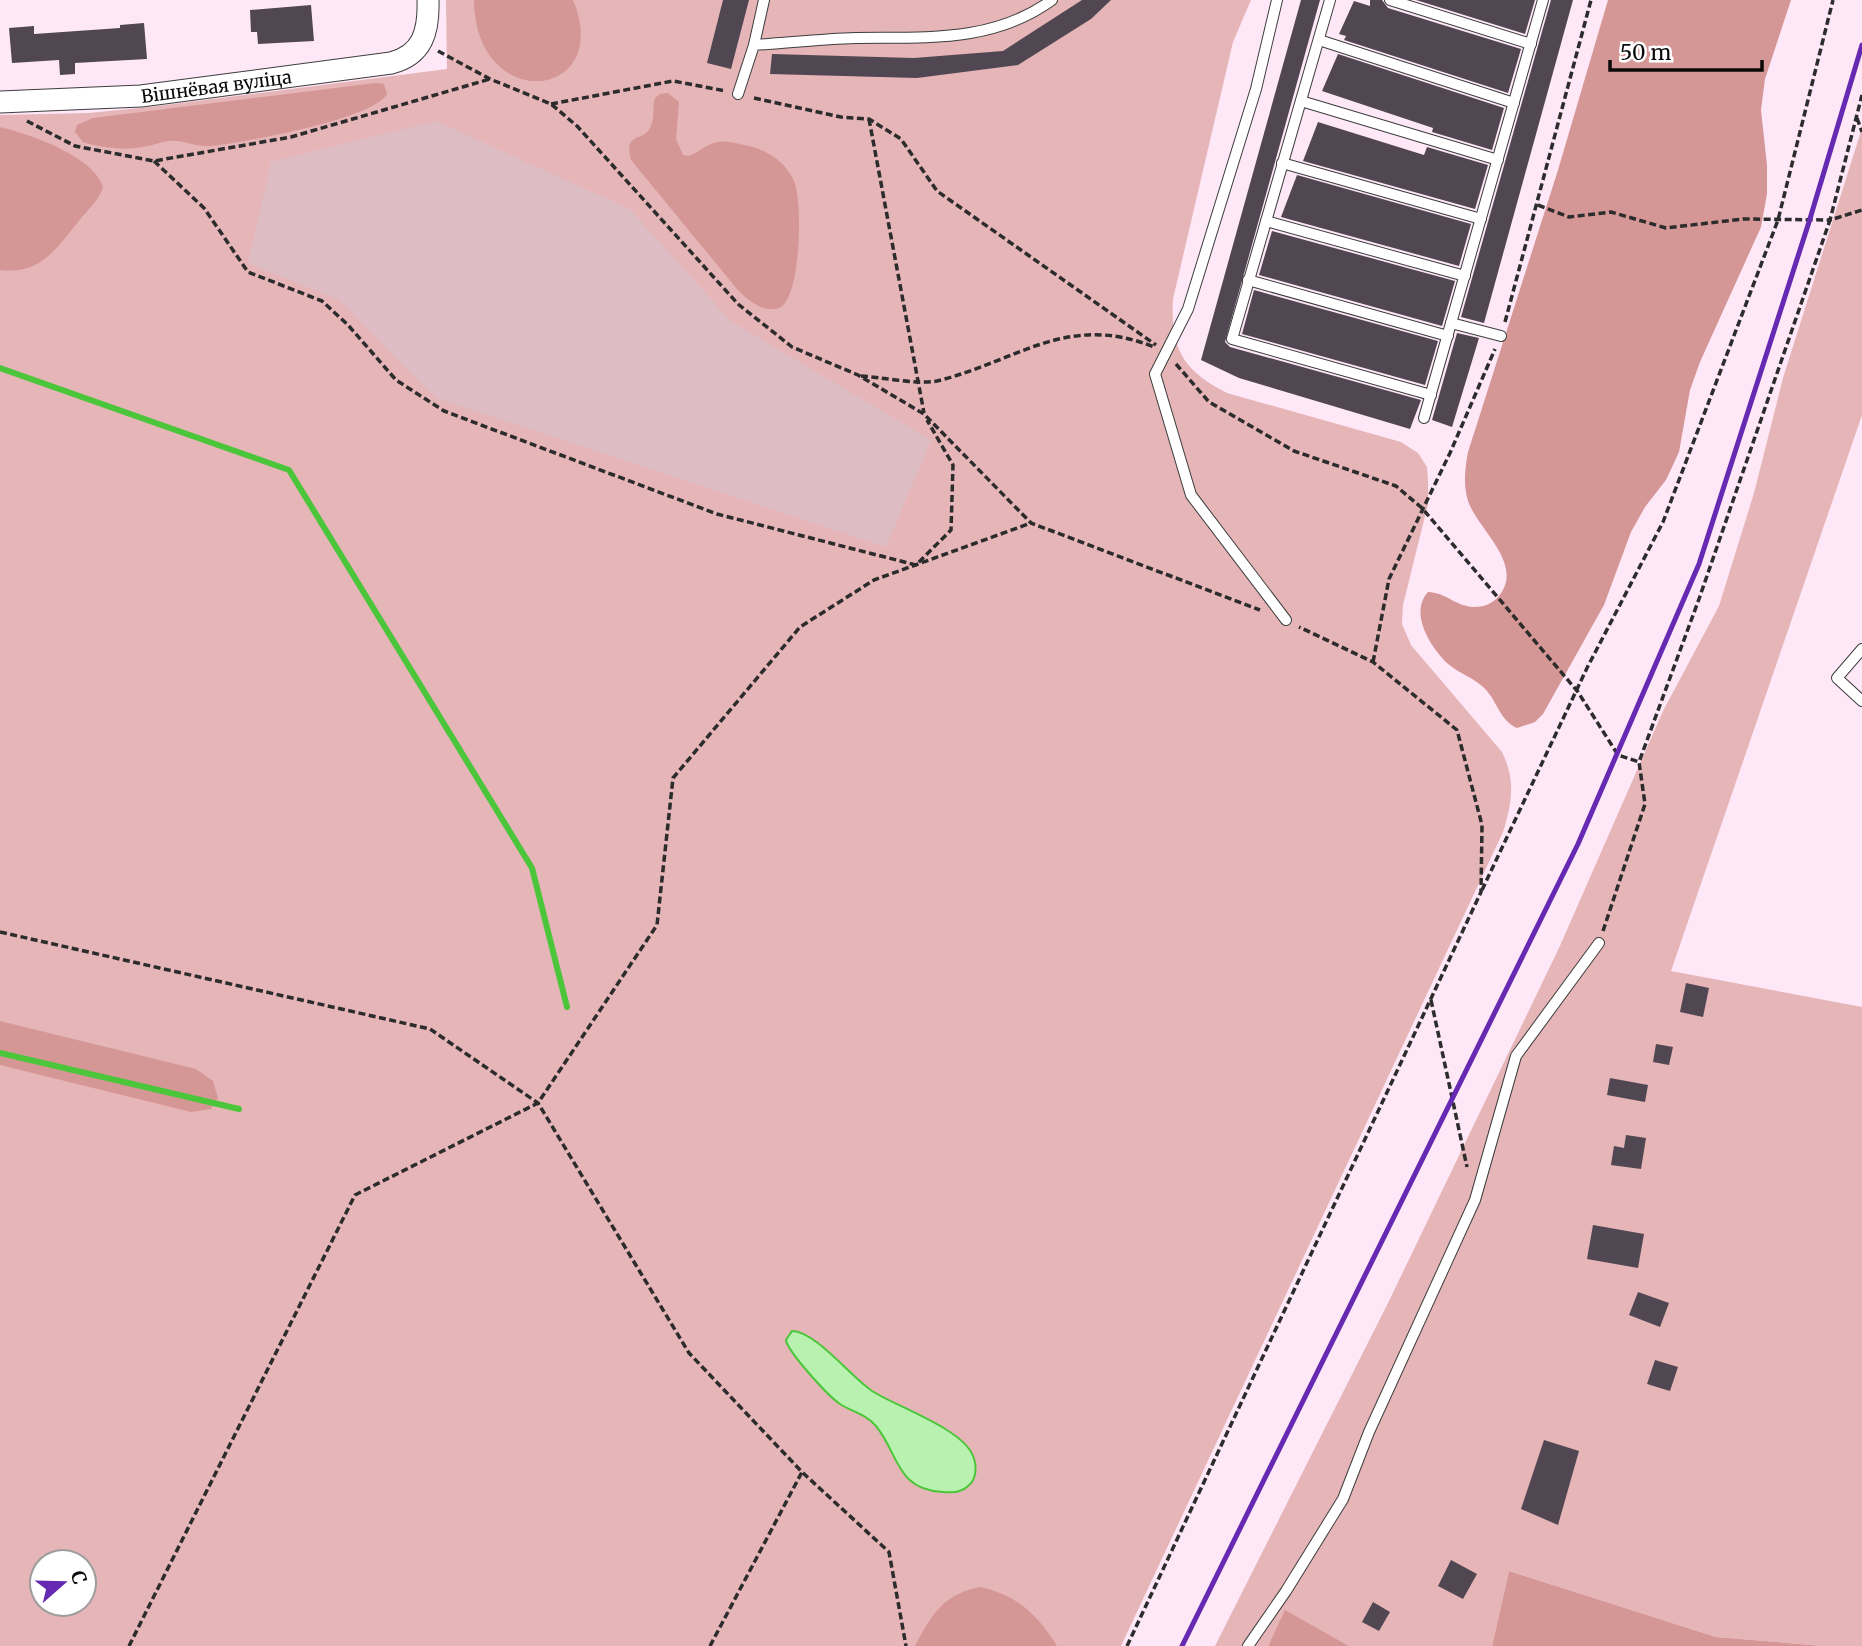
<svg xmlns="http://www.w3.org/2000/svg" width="1862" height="1646" font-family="Merriweather,serif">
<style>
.green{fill:#e6b5b7;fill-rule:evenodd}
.forest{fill:#d59795}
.cemetery{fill:#ddbcc3}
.water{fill:#b9f2b0;stroke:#4bc63b;stroke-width:2}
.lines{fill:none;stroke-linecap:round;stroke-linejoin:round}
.stream{stroke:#4bc63b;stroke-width:6}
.building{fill:#514752}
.service-casing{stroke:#3d3d3d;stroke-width:12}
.minor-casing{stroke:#3d3d3d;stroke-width:23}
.path{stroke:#2c2c2c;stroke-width:3.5;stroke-dasharray:7 3.5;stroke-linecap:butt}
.service{stroke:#fff;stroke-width:10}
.minor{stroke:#fff;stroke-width:21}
.rail{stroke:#662ab2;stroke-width:5}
.labels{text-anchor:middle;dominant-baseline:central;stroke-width:7;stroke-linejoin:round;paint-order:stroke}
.street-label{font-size:18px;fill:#0a0a0a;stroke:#fff}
</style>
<rect width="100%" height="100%" fill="#fee8f8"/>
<!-- green -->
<g class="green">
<path d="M 446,0 L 1251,0 L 1233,42 L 1173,299 C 1170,348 1183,371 1227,393 L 1401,442 L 1418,453 L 1427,467 L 1428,482 L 1428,504 L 1403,605 L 1402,624 L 1411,645 L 1502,752 C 1516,780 1512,803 1503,832 L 1121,1646 L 0,1646 L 0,115 L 89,113 L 150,107 L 447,69 ZM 42,1562 L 84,1562 L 84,1604 L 42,1604 Z"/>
<path d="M 1862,128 L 1862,415 L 1671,971 L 1862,1007 L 1862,1646 L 1824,1646 L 1716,1637 L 1509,1571 L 1492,1646 L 1349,1646 L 1285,1611 L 1268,1646 L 1215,1646 L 1388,1303 L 1559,948 L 1663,711 L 1719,606 L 1754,493 L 1783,378 Z"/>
</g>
<!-- forest -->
<g class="forest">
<path d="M 474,0 L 573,0 C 615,100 475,116 474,0 Z"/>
<path d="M 1608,0 L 1791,0 L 1765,79 L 1761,110 L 1767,165 L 1767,194 L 1761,227 L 1700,362 L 1690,390 L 1679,452 L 1666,480 L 1645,507 L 1631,532 L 1604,605 L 1543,714 L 1535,722 L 1517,728 C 1500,720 1498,704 1487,691 C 1476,678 1459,674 1447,663 C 1430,646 1409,613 1428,592 C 1445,592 1457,607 1474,607 C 1483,607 1492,604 1498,597 C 1526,565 1478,530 1468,501 C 1463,484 1465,468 1468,452 L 1558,170 Z"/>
<path d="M 376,83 L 384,84 L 387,94 C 374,119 242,143 210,146 C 195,147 182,139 168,141 C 161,142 154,145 147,146 C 127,151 103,148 83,142 L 75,132 L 77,125 L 93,118 Z"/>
<path d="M 668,93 L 679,102 L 676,139 L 683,155 L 689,156 C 699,152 707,144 717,142 C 728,140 739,144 749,146 C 769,151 785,162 794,181 C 803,201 801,300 779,308 C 763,314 747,299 737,289 L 631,160 C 623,131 644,143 651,126 C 655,117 652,108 655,98 L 660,94 Z"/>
<path d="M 0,127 C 29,134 94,156 103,187 C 99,201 87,210 78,222 C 56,249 40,275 0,270 Z"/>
<path d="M 0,1021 L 196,1069 L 213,1081 L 218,1098 L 211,1109 L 191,1112 L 0,1065 Z"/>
<path d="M 1509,1571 L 1716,1637 L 1824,1646 L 1492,1646 Z"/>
<path d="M 981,1587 C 1018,1596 1037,1614 1057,1646 L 915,1646 C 931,1615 944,1593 981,1587 Z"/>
<path d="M 1285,1610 L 1349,1646 L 1268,1646 Z"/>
</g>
<!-- cemetery -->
<path class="cemetery" d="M 436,121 L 630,209 L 731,321 L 931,440 L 886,547 L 436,398 L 339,300 L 248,263 L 271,162 Z"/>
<!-- water -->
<path class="water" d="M 792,1331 C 815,1331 851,1377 872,1391 C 897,1407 963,1429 973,1456 C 977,1466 977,1479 968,1486 C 962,1492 952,1493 943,1492 C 896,1490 899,1454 876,1426 C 866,1414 852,1412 840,1404 C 828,1396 788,1352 786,1340 Z"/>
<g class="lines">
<!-- stream -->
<g class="stream">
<path d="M 0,368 L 289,470 L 532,868 L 567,1007"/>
<path d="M 0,1053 L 239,1109"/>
</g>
</g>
<!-- building -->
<g class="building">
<path d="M 723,0 L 749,0 L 731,69 L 707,63 Z"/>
<path d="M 1082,0 L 1111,0 L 1091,19 L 1018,65 L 917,78 L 770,74 L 772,54 L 914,58 L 1003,51 Z"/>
<path d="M 1301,0 L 1320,0 L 1225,342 L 1230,347 L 1421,400 L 1410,429 L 1239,378 L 1201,360 Z"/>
<path d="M 1370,0 L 1382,0 L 1388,8 L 1521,49 L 1508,93 L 1344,40 L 1346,36 L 1339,34 L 1354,1 L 1370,6 Z"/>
<path d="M 1416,0 L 1535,0 L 1525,34 Z"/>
<path d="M 1551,0 L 1573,0 L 1484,323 L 1461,317 Z"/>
<path d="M 311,5 L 314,41 L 258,44 L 257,32 L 251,32 L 250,10 Z"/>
<path d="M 144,23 L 147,59 L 75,63 L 75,74 L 60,75 L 59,60 L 12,63 L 9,28 L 34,26 L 34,34 L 120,28 L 120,25 Z"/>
<path d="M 1338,54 L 1504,108 L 1492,150 L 1432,132 L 1433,128 L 1322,91 Z"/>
<path d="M 1318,122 L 1424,155 L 1427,147 L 1488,165 L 1475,209 L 1303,161 Z"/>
<path d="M 1297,175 L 1471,224 L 1459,266 L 1281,217 Z"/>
<path d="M 1272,231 L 1455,281 L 1442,326 L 1259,275 Z"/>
<path d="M 1254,290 L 1438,341 L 1425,385 L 1242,334 Z"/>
<path d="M 1457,333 L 1479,338 L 1452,427 L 1432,420 Z"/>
<path d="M 1686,983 L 1709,988 L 1703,1017 L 1680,1012 Z"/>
<path d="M 1656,1044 L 1673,1047 L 1669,1065 L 1653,1062 Z"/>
<path d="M 1610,1078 L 1648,1085 L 1645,1102 L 1607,1095 Z"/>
<path d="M 1626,1135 L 1646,1138 L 1641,1169 L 1611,1165 L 1614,1146 L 1624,1148 Z"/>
<path d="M 1593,1225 L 1644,1234 L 1638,1268 L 1587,1259 Z"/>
<path d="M 1638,1292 L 1669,1303 L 1660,1327 L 1629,1315 Z"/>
<path d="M 1655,1360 L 1678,1367 L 1670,1391 L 1647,1384 Z"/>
<path d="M 1544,1440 L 1579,1451 L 1558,1525 L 1521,1509 Z"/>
<path d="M 1451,1560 L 1477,1574 L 1463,1599 L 1438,1586 Z"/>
<path d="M 1373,1602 L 1390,1612 L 1379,1631 L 1362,1622 Z"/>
</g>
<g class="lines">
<!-- service casing -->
<g class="service-casing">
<g id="service">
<path d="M 1277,0 L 1256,89 L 1188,309 L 1155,374 L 1191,495 L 1286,620"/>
<path d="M 1330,0 L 1232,339 L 1431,395"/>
<path d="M 1390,0 L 1531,44"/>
<path d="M 1319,40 L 1514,103"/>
<path d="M 754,45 L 764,0"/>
<path d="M 738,94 L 754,45 C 787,43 822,39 856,38 C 925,37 993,43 1052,0"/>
<path d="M 1301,101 L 1498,160"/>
<path d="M 1282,163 L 1481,219"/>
<path d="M 1266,221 L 1465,276"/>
<path d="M 1248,280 L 1448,336"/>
<path d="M 1451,323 L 1501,336"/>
<path d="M 1424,418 L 1543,0"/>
<path d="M 1862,649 L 1837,678 L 1862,701"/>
<path d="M 1248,1646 L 1286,1591 L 1343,1499 L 1369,1432 L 1475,1200 L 1516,1056 L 1599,943"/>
</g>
</g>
<!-- minor casing -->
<g class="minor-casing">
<g id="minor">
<path id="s1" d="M 0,102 L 141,96 L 391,63 C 423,55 429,31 428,0"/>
</g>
</g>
<!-- path -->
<g class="path">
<path d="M 438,51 L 490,79 L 551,104 L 577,126 L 738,304 L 792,347 L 858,375 L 924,414 L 1031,523 L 1260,610"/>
<path d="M 754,98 L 841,117 L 869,119 L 901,139 L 937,191 L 1156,345"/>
<path d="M 551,104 L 673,81 L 726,91"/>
<path d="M 1857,118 L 1862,132"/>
<path d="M 869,119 L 924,413"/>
<path d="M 27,121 L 75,146 L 154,161 L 291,137 L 490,79"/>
<path d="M 154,161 L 204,208 L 248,272 L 322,301 L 348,325 L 396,380 L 444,411 L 717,514 L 916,565 L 951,530 L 953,465 L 927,420"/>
<path d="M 1538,205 L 1569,217 L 1611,212 L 1666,228 L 1743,219 L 1830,220 L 1862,95"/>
<path d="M 1505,322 L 1591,0"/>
<path d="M 1176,364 L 1209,402 L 1294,451 L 1396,486 L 1422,508 L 1578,692 L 1618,755 L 1639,762"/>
<path d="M 861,376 C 881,377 918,385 937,381 C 1018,361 1067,312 1154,347"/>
<path d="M 1373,662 L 1389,579 L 1450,453 L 1495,349"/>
<path d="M 1482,890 L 1587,668 L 1663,522 L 1778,220 L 1833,0"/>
<path d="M 1603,931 L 1645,804 L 1639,762 L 1699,599 L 1830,220 L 1862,210"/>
<path d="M 0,932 L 430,1029 L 538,1103 L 689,1353 L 802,1472 L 889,1552 L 906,1646"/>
<path d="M 1431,1000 L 1467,1167"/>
<path d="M 129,1646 L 355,1195 L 538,1103 L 657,925 L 673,778 L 800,627 L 874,580 L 1031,523"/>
<path d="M 710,1646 L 802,1472"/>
<path d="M 1127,1646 L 1481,892 L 1482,825 L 1457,730 L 1373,662 L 1299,627"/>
</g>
<!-- service -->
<use href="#service" class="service"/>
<!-- minor -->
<use href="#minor" class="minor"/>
<!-- rail -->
<path class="rail" d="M 1182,1646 L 1578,844 L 1699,564 L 1809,222 L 1862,45"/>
</g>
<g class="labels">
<!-- street labels -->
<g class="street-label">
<text stroke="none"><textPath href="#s1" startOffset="217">Вішнёвая вуліца</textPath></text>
</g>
</g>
<!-- north arrow -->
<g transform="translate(63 1583) rotate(70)"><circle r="33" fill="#ffffff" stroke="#9d9d9d" stroke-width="2"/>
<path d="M0-5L12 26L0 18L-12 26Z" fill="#662ab2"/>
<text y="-10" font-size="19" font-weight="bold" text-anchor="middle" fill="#0a0a0a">С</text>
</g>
<!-- scale -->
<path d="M1610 60v10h152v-10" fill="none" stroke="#0a0a0a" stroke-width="3.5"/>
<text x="1620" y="60" font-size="21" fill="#0a0a0a" stroke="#ffffff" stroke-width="5" paint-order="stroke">50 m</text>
</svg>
